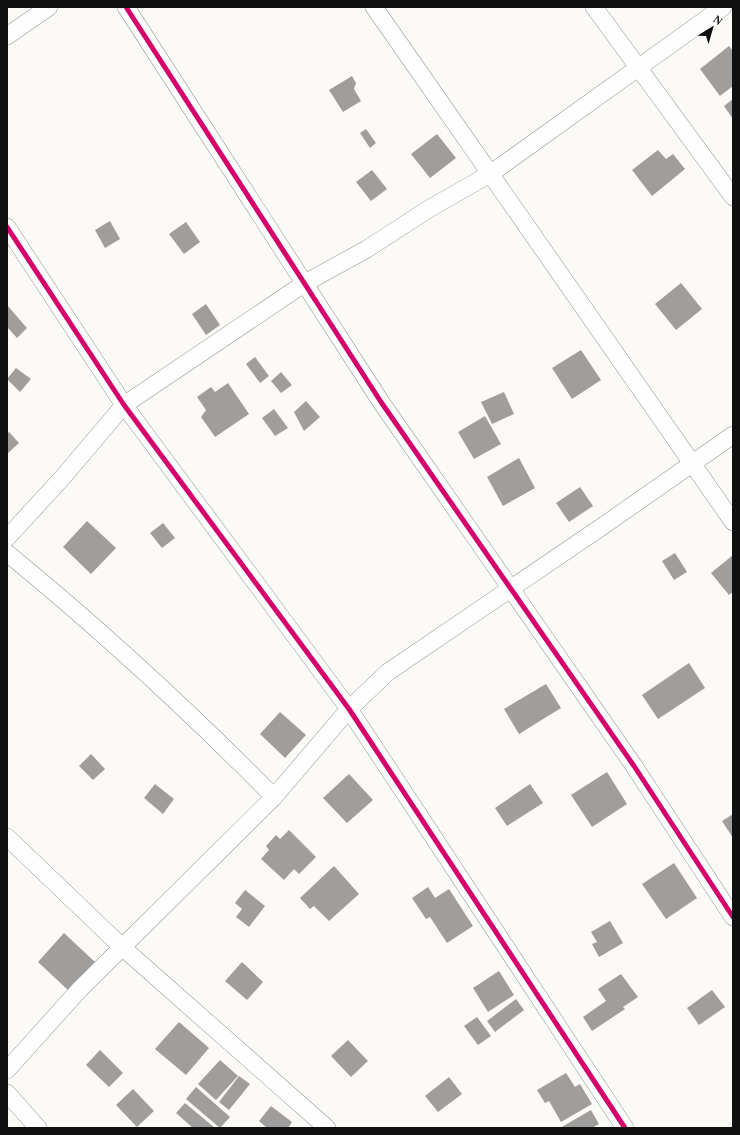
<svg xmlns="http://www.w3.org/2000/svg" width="740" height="1135" font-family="'Times New Roman',serif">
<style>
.building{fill:#a09e9c}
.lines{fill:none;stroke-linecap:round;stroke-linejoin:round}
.minor-casing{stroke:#969594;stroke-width:18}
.minor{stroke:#fffefe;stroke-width:17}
.cycleway-casing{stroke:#fff;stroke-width:8}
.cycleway{stroke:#d6006c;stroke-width:5}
</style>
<rect width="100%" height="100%" fill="#fcfaf7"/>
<!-- building -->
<g class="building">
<path d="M 729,46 L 733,51 L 733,86 L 720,96 L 700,69 Z"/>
<path d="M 352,76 L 356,83 L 354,89 L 361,101 L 343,112 L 329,90 Z"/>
<path d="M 733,99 L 733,119 L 724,106 Z"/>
<path d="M 366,129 L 376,143 L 370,148 L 360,133 Z"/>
<path d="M 437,134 L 456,158 L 430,178 L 411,154 Z"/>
<path d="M 658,150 L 666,159 L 673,154 L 685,169 L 652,196 L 632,170 Z"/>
<path d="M 372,170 L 387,189 L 371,201 L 356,182 Z"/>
<path d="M 110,221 L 120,239 L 105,248 L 95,230 Z"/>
<path d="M 186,222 L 200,242 L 184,254 L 169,234 Z"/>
<path d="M 681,283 L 702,309 L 676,330 L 655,304 Z"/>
<path d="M 206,304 L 220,325 L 206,335 L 192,314 Z"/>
<path d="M 7,305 L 27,328 L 17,338 L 7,327 Z"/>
<path d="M 581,350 L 601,380 L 572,399 L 552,368 Z"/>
<path d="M 255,357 L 269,376 L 260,383 L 246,364 Z"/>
<path d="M 16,368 L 31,379 L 20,392 L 7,379 Z"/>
<path d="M 281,372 L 292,385 L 281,393 L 271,381 Z"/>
<path d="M 228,383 L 249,414 L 215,437 L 201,417 L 206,410 L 197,397 L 211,387 L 215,392 Z"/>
<path d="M 504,392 L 514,414 L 492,424 L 481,402 Z"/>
<path d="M 306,401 L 320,417 L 304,431 L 294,412 Z"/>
<path d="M 274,409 L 288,428 L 275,436 L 262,418 Z"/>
<path d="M 485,416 L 501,444 L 474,459 L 458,432 Z"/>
<path d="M 9,432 L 19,443 L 7,454 L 7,434 Z"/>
<path d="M 519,458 L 535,488 L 503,506 L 487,477 Z"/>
<path d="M 580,487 L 593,506 L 569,522 L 556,503 Z"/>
<path d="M 87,521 L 116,548 L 91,574 L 63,547 Z"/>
<path d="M 163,523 L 175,538 L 162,548 L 150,533 Z"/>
<path d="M 675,553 L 687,572 L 674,580 L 662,561 Z"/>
<path d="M 733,555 L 733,592 L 729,595 L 711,573 Z"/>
<path d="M 689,663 L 705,688 L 658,719 L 642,695 Z"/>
<path d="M 546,684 L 561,708 L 519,734 L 504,709 Z"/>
<path d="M 280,712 L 306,735 L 285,758 L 260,734 Z"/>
<path d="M 91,754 L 105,769 L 93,780 L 79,766 Z"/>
<path d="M 607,772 L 627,804 L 592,827 L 571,795 Z"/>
<path d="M 349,774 L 373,800 L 347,823 L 323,798 Z"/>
<path d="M 155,784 L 174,799 L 163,814 L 144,798 Z"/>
<path d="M 530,784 L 543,803 L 507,826 L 495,808 Z"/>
<path d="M 733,814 L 733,838 L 722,821 Z"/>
<path d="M 289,830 L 316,857 L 299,874 L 294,869 L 284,880 L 261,859 L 269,850 L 266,846 L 276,835 L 280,839 Z"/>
<path d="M 674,863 L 697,898 L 666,919 L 642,884 Z"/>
<path d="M 334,866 L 359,894 L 329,921 L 314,906 L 310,909 L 300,898 Z"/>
<path d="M 428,887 L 435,898 L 449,889 L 473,926 L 447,943 L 430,917 L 426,919 L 412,898 Z"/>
<path d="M 245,890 L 265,906 L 249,927 L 236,917 L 242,909 L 235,903 Z"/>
<path d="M 610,921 L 623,943 L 599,957 L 592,944 L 597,942 L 591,932 Z"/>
<path d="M 64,933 L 95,962 L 69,991 L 38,962 Z"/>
<path d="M 242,962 L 263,982 L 247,1000 L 225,981 Z"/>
<path d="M 499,971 L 514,995 L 488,1012 L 473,988 Z"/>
<path d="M 621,974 L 638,997 L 623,1007 L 625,1009 L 592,1031 L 583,1017 L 606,1001 L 598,989 Z"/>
<path d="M 712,990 L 725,1007 L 699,1025 L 687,1008 Z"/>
<path d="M 516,999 L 524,1010 L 495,1032 L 487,1021 Z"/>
<path d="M 477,1017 L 491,1036 L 478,1045 L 464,1026 Z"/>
<path d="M 179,1022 L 209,1048 L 186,1075 L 155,1049 Z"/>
<path d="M 348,1040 L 368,1061 L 351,1077 L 331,1056 Z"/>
<path d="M 100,1050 L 123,1073 L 109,1087 L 86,1065 Z"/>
<path d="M 220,1060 L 238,1076 L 216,1100 L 198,1084 Z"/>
<path d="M 566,1073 L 575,1087 L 580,1084 L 592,1104 L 561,1122 L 549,1101 L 545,1103 L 537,1090 Z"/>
<path d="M 239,1076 L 250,1084 L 229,1110 L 219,1102 Z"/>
<path d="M 449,1077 L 462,1094 L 438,1112 L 425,1096 Z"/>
<path d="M 196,1087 L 230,1117 L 220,1128 L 186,1099 Z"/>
<path d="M 133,1089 L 154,1111 L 137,1127 L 116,1105 Z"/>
<path d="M 185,1103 L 215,1128 L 193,1128 L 176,1113 Z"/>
<path d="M 271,1106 L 292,1122 L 288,1128 L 267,1128 L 259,1121 Z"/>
<path d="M 591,1110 L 599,1124 L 592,1128 L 560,1128 Z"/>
</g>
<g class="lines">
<!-- minor casing -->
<g class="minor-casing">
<g id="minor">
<path d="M 126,7 L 381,402 L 634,766 L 733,917"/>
<path d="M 374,7 L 733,522"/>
<path d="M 594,7 L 733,197"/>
<path d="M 7,36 L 49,7"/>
<path d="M 7,227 L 124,405 L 349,709 L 625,1128"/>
<path d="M 7,538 L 63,477 L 124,405 L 305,283 L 367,249 L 427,210 L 490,174 L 723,7"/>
<path d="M 7,553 C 100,629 189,711 274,797"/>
<path d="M 7,837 L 122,947 L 327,1128"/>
<path d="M 7,1070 L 80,989 L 274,797 L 349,709 L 388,672 L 600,528 L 733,435"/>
<path d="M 7,1093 L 38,1128"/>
</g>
</g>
<!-- minor -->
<use href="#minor" class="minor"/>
<!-- cycleway casing -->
<g class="cycleway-casing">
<g id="cycleway">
<path d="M 126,7 L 381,402 L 634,766 L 733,917"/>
<path d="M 7,227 L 124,405 L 349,709 L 625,1128"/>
</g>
</g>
<!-- cycleway -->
<use href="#cycleway" class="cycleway"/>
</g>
<!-- border -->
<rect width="740" height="1135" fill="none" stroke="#101010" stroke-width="16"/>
<!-- north arrow -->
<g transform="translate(712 28) rotate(37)" stroke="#ffffff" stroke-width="3" paint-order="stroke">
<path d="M0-3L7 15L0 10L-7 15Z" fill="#101010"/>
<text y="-6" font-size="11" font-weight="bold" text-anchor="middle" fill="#101010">N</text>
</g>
</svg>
